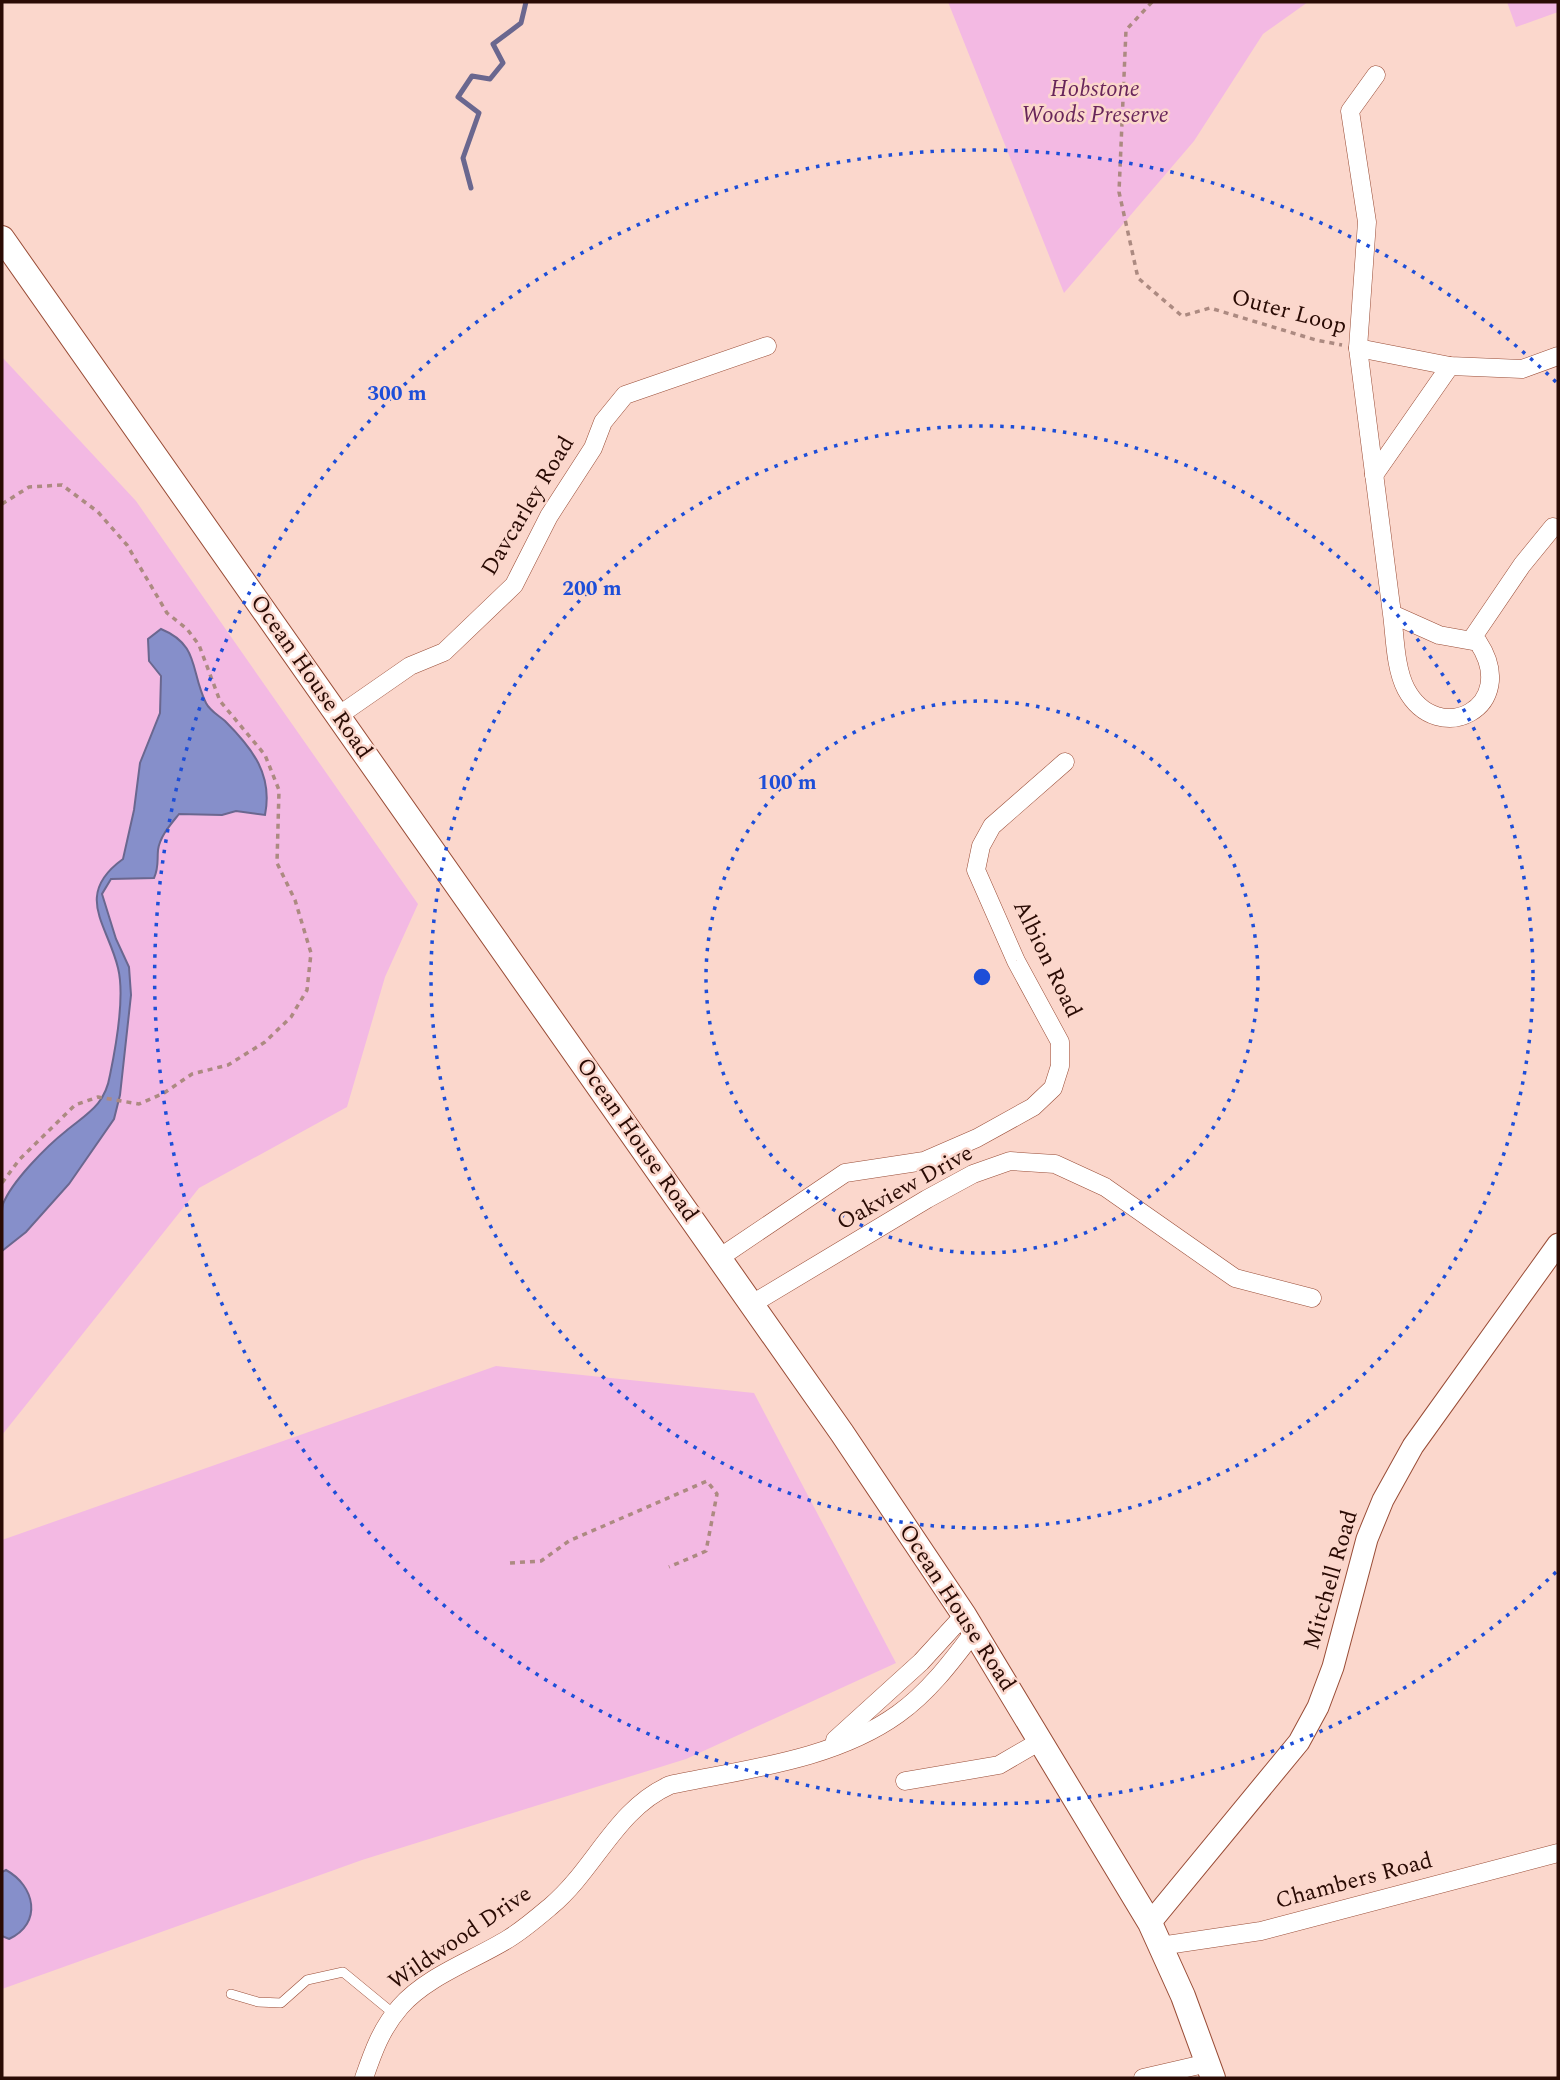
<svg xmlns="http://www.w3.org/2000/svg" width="1560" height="2080" font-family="Spectral,serif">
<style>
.green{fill:#f3b9e3}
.water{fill:#868fca;stroke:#6a678f;stroke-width:2}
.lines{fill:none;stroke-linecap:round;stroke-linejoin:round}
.stream{stroke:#6a678f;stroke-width:5}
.service-casing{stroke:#994c36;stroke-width:10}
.minor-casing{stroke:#994c36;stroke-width:19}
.tertiary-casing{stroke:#994c36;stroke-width:23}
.secondary-casing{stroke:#994c36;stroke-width:26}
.path{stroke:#ac8a81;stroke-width:3.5;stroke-dasharray:5 5;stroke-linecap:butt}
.service{stroke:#fff;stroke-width:9}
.minor{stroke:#fff;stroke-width:18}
.tertiary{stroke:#fff;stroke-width:21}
.secondary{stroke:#fff;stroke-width:24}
.ring{fill:none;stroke:#1d4ed8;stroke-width:3.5;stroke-dasharray:3.5 7}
.labels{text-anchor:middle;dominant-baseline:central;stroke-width:5;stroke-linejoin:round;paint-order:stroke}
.park-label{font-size:23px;font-style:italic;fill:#68255a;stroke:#fbd7cc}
.street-label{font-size:23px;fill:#2a0b04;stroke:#fbd7cc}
.centre{fill:#1d4ed8;stroke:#fbd7cc;stroke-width:3.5}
.ring-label{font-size:21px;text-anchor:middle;font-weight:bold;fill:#1d4ed8;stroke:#fbd7cc;stroke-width:5;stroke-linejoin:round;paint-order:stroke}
</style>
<rect width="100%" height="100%" fill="#fbd7cc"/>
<!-- green -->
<g class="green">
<path d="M 948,2 L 1308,2 L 1263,34 L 1194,141 L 1064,293 Z"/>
<path d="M 1507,2 L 1558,2 L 1558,12 L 1516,27 Z"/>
<path d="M 2,357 L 136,501 L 418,904 L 385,977 L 347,1107 L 199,1188 L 2,1435 Z"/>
<path d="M 496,1366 L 754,1393 L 896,1663 L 686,1759 L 362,1860 L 2,1989 L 2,1540 Z"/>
</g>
<!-- water -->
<g class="water">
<path d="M 161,629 C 200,645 190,671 206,703 C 210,711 218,715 225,721 C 253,749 273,775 265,815 L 236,811 L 222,815 L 179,814 C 171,824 160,836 158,850 C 157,861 159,867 154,878 L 111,879 L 102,894 L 116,939 L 129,967 L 131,995 L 120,1095 L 114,1119 L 69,1184 L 26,1232 L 2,1251 C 2,1237 0,1217 3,1204 C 12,1181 47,1146 66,1131 C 88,1113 105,1105 110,1075 C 116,1046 125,996 118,968 C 108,925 73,895 123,859 L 134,810 L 140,763 L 160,713 L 161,676 L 149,661 L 148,639 Z"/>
<path d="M 6,1870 C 35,1886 43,1923 9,1939 L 2,1936 L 2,1872 Z"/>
</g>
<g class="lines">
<!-- stream -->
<path class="stream" d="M 471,188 L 463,158 L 479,113 L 458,97 L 472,76 L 490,79 L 503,63 L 493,44 L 521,23 L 526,2"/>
<!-- service casing -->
<g class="service-casing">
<path id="service" d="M 231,1994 L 258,2002 L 281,2003 L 307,1980 L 343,1972 L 394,2014"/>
</g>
<!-- minor casing -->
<g class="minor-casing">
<g id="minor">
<path d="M 1376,75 L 1350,111 L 1367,222 L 1358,348 L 1392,614 L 1439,635 L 1478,642 C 1521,707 1438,749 1406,689 C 1395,668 1395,636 1392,614"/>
<path d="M 1358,348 L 1450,366 L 1522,369 L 1558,356"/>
<path d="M 1374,475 L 1450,366"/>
<path d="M 1471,640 L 1522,565 L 1553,527"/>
<path d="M 338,716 L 410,666 L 444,652 L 514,585 L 549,516 L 593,448 L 603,422 L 625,395 L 767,346"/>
<path d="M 719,1258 L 845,1173 L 924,1161 L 977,1138 L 1033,1107 L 1053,1088 L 1060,1066 L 1060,1042 L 1016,961 L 976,870 L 981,846 L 992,826 L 1065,762"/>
<path d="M 752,1304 L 927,1199 L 973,1174 L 1010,1161 L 1055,1164 L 1105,1187 L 1235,1278 L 1312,1298"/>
<path d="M 835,1740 L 921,1662 L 964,1615"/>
<path d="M 905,1781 L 999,1765 L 1042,1740"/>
<path d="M 1160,1946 L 1261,1931 L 1558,1853"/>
<path d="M 364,2078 C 373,2052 381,2029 400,2007 C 427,1976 474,1960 508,1939 C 523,1930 538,1917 551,1906 C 595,1869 616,1809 670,1785 C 746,1769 834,1760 898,1714 C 929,1692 952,1661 974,1632"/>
<path d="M 1143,2078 L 1208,2063"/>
</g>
</g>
<!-- tertiary casing -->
<g class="tertiary-casing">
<path id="tertiary" d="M 1150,1923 L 1299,1742 L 1318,1707 L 1333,1667 L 1367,1539 L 1383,1500 L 1413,1446 L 1558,1244"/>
</g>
<!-- secondary casing -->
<g class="secondary-casing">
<path id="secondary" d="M 2,238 L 842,1433 L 964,1615 L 1150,1923 L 1183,1996 L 1213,2078"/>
</g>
<!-- path -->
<g class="path">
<path d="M 1152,2 L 1126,30 L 1119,192 L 1138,278 L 1182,316 L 1210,308 L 1316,340 L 1342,345"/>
<path d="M 2,504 L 29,487 L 62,485 L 98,512 L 127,545 L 167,613 L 187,629 L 199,645 L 220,701 L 265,755 L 279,790 L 277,863 L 295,900 L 311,953 L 307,990 L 291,1017 L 265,1042 L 228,1065 L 192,1074 L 164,1093 L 139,1104 L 98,1097 L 75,1105 L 19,1160 L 2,1183"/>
<path d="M 510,1563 L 541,1561 L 569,1541 L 707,1481 L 717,1494 L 706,1551 L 669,1567"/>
</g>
<!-- service -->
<use href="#service" class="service"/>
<!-- minor -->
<use href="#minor" class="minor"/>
<!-- tertiary -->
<use href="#tertiary" class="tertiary"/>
<!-- secondary -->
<use href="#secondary" class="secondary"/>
</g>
<!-- distance rings -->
<g class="ring">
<circle cx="982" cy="977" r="276"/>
<circle cx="982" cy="977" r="551"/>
<path d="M1556 1572A827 827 0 1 1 1556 382"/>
</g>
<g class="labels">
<!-- park labels -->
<g class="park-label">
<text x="1095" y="89">Hobstone<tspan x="1095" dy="26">Woods Preserve</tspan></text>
</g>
<!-- street labels -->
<g class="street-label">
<text transform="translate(1289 312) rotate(15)">Outer Loop</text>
<text transform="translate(528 506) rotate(-59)">Davcarley Road</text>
<text transform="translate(311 677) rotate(55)">Ocean House Road</text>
<text transform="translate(1047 959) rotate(64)">Albion Road</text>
<text transform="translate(637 1140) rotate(55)">Ocean House Road</text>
<text transform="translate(905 1188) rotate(-29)">Oakview Drive</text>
<text transform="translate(1331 1580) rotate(-74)">Mitchell Road</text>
<text transform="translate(957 1608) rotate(57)">Ocean House Road</text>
<text transform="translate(1354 1881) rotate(-15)">Chambers Road</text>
<text transform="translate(460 1938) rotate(-34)">Wildwood Drive</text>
</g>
</g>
<circle cx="982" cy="977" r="10" class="centre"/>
<g class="ring-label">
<text x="397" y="400">300 m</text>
<text x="592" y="595">200 m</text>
<text x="787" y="789">100 m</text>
</g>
<!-- border -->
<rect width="1560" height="2080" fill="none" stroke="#2a0b04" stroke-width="7"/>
</svg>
